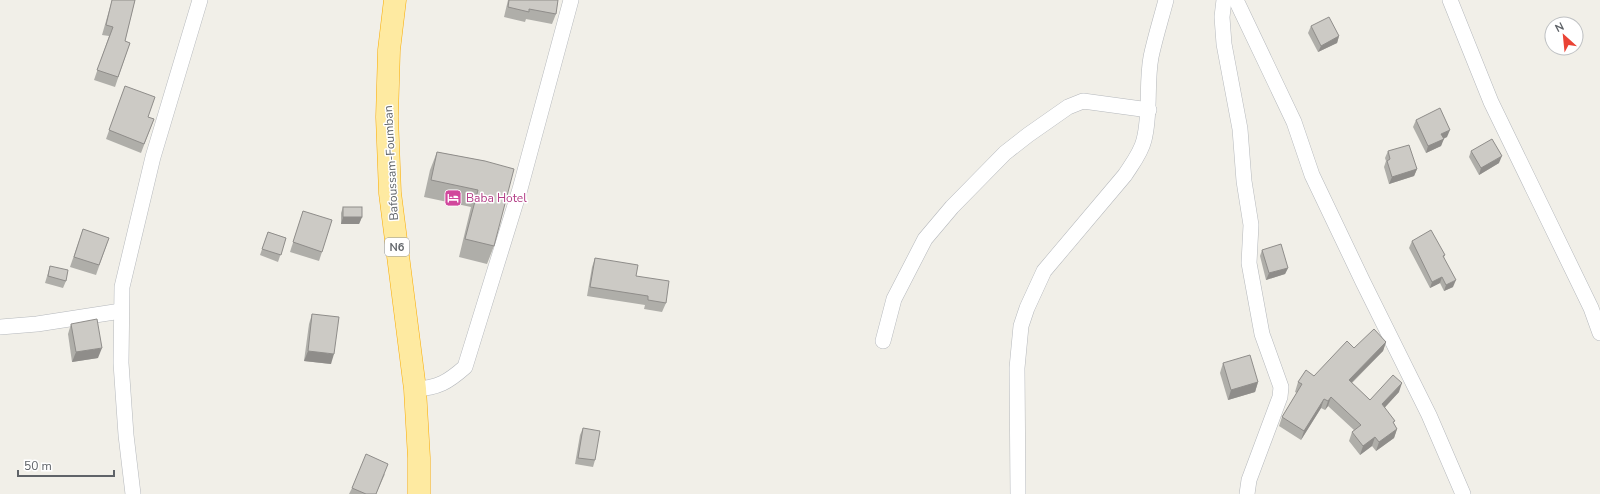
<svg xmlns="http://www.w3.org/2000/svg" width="1600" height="494" font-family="'Nunito Sans',sans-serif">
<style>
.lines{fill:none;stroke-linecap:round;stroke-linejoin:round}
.minor-casing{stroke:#b5b8bc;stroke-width:16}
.trunk-casing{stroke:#f9ab00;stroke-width:23}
.minor{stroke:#fff;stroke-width:15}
.trunk{stroke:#feeaa1;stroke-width:22}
.wall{fill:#afaea9}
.shaded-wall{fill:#8f8d8a}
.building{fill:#cccac5;stroke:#8f8d8a}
.labels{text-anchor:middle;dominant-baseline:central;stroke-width:3;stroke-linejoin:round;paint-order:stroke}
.shield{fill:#fff;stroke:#8f9295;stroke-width:1}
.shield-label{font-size:11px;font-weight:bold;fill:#5f6368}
.street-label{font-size:12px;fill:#5f6368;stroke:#fff}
.hotel-label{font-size:12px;fill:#b23c85;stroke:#fff;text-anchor:start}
</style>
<rect width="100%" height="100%" fill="#f1efe8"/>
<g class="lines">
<!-- minor casing -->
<g class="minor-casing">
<g id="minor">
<path d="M 1224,0 L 1222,17 L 1224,44 L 1240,129 L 1244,181 L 1251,225 L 1249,263 L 1262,334 L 1281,387 L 1280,397 L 1249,480 L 1247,494"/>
<path d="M 1236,0 L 1294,122 L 1312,175 L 1363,282 L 1429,415 L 1463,494"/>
<path d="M 1450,0 L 1491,102 L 1591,308 L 1600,333"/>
<path d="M 0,327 L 37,324 L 121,311"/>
<path d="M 883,341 L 894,299 L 925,239 L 952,207 L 1005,153 L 1028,135 L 1068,107 L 1083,101 L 1149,110"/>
<path d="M 415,389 C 438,388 448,382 465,367 L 520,189 L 571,0"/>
<path d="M 133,494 L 126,435 L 121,363 L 122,287 L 153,157 L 200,0"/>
<path d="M 1018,494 L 1017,368 L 1021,326 L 1027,308 L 1044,271 L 1125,175 C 1132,164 1141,153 1144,140 C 1151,113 1146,84 1151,57 C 1155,38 1161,19 1166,0"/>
</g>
</g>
<!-- trunk casing -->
<g class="trunk-casing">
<path id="trunk" d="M 395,0 L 389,50 L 387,117 L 390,193 L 415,389 L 419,458 L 419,494"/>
</g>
<!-- minor -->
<use href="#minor" class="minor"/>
<!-- trunk -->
<use href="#trunk" class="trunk"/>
</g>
<!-- wall -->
<g class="wall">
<path d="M 112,0 L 135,0 L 125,41 L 130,43 L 115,87 L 94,80 L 109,36 L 102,35 Z"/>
<path d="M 508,0 L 558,0 L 556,14 L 552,24 L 526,19 L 525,22 L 504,17 Z"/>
<path d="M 1311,26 L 1339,36 L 1337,43 L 1318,52 L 1308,33 Z"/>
<path d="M 125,86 L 148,117 L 154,119 L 141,153 L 106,139 Z"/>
<path d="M 1416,120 L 1447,137 L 1443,138 L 1441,146 L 1426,153 L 1413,127 Z"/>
<path d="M 1388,151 L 1417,169 L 1414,176 L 1389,184 L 1384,167 L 1386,161 L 1385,158 Z"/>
<path d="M 1471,151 L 1499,163 L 1479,175 L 1469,157 Z"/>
<path d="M 437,152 L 485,161 L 494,246 L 487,264 L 459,257 L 471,207 L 424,197 L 430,170 Z"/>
<path d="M 343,207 L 362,217 L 359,224 L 341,224 L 341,213 Z"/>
<path d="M 303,211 L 322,252 L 319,261 L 290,252 Z"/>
<path d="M 83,229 L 109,238 L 96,275 L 70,267 Z"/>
<path d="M 268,232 L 286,238 L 278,262 L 260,255 Z"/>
<path d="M 1412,241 L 1445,255 L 1444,257 L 1453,287 L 1444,291 L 1440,283 L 1430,288 L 1409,248 Z"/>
<path d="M 1262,250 L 1288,268 L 1285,274 L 1266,280 L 1260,256 Z"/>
<path d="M 595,258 L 636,276 L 666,303 L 662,312 L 644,309 L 645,305 L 587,296 L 592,267 Z"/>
<path d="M 50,266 L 66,281 L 63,288 L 45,283 L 48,273 Z"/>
<path d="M 312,314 L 331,364 L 304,361 L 309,324 Z"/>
<path d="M 71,324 L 98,358 L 72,362 L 68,334 Z"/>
<path d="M 1386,342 L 1383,351 L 1352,383 L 1370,400 L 1399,392 L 1384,407 L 1394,424 L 1397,429 L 1394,438 L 1376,451 L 1372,446 L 1360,455 L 1349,441 L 1352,432 L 1354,430 L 1328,406 L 1325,410 L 1321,408 L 1301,440 L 1279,426 L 1282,417 L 1297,393 L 1295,392 L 1298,382 L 1314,376 L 1354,348 Z"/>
<path d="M 1223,363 L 1258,382 L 1255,392 L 1228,400 L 1220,373 Z"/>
<path d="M 583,428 L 595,460 L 593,467 L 575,464 L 580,435 Z"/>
<path d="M 385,474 L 376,494 L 349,494 L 352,488 Z"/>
</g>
<!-- shaded-wall -->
<g class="shaded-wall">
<path d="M 1339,36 L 1337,43 L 1318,52 L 1321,46 Z"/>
<path d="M 1450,130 L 1447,137 L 1439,141 L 1441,134 Z"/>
<path d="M 1444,139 L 1441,146 L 1426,153 L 1428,146 Z"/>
<path d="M 1502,156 L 1499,163 L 1479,175 L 1481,168 Z"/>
<path d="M 1417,169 L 1414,176 L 1389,184 L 1392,177 Z"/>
<path d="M 343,217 L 362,217 L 359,224 L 341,224 Z"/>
<path d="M 1288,268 L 1285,274 L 1266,280 L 1269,273 Z"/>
<path d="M 1442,277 L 1440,283 L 1430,288 L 1432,282 Z"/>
<path d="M 1456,280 L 1453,287 L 1444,291 L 1446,285 Z"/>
<path d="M 1386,342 L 1383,351 L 1345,389 L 1349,380 Z"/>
<path d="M 102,348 L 98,358 L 72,362 L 76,352 Z"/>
<path d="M 308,351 L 334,354 L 331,364 L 304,361 Z"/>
<path d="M 1258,382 L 1255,392 L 1228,400 L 1231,390 Z"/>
<path d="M 1402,383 L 1399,392 L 1379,414 L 1382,404 Z"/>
<path d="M 1331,397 L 1328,406 L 1325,410 L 1328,401 Z"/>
<path d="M 1324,399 L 1321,408 L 1301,440 L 1304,431 Z"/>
<path d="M 1397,429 L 1394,438 L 1376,451 L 1379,442 Z"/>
<path d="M 1375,437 L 1372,446 L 1360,455 L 1363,446 Z"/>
</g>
<!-- building -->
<g class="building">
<path d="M 112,0 L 135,0 L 125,41 L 130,43 L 118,77 L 97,70 L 113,27 L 106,25 Z"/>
<path d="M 509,0 L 558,0 L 556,14 L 529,9 L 529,12 L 508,7 Z"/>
<path d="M 1329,17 L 1339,36 L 1321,46 L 1311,26 Z"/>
<path d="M 125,86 L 155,97 L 148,117 L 154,119 L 144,144 L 109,130 Z"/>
<path d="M 1440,108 L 1450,130 L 1441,134 L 1444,139 L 1428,146 L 1416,120 Z"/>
<path d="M 1492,139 L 1502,156 L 1481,168 L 1471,151 Z"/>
<path d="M 1409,145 L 1417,169 L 1392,177 L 1387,161 L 1390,159 L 1388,151 Z"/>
<path d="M 437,152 L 485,161 L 514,169 L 494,246 L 465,239 L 478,190 L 431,180 Z"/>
<rect x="343" y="207" width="19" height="10"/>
<path d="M 303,211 L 332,220 L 322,252 L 293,242 Z"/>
<path d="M 83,229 L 109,238 L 99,265 L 74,257 Z"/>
<path d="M 1431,230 L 1445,255 L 1443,256 L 1456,280 L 1446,285 L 1442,277 L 1432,282 L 1412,241 Z"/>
<path d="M 268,232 L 286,238 L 281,255 L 262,249 Z"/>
<path d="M 1281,244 L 1288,268 L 1269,273 L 1262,250 Z"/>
<path d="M 595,258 L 638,265 L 636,276 L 669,281 L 666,303 L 648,300 L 648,296 L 590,287 Z"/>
<path d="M 50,266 L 68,270 L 66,281 L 48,276 Z"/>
<path d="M 312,314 L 339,317 L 334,354 L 308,351 Z"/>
<path d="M 97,319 L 102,348 L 76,352 L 71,324 Z"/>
<path d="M 1374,329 L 1386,342 L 1349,380 L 1370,400 L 1393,375 L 1402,383 L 1382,404 L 1395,421 L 1393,422 L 1397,429 L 1379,442 L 1375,437 L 1363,446 L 1352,432 L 1361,425 L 1331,397 L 1328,401 L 1324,399 L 1304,431 L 1282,417 L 1302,384 L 1298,382 L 1306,370 L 1314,376 L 1347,341 L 1354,348 Z"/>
<path d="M 1250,355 L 1258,382 L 1231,390 L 1223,363 Z"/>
<path d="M 583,428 L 600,431 L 595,460 L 578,458 Z"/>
<path d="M 366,454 L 388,464 L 376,494 L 366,494 L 352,488 Z"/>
</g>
<!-- icons -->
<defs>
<g id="hotel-square" transform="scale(0.9)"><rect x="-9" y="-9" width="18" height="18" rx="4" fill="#d1479c" stroke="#fff"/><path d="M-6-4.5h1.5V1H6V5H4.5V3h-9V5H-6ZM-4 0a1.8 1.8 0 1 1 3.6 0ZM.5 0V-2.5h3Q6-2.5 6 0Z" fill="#fff"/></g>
</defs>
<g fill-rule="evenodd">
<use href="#hotel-square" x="453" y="198"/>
</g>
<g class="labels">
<!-- shield labels -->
<rect class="shield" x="385" y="238" width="24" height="18" rx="3"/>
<g class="shield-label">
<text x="397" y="247">N6</text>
</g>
<!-- street labels -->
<g class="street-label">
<text transform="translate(391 163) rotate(-93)">Bafoussam-Foumban</text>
</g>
<!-- hotel labels -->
<g class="hotel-label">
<text x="466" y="198">Baba Hotel</text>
</g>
</g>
<!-- north arrow -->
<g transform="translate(1564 36) rotate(333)"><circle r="19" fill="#ffffff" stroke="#bfc1c3"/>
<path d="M0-3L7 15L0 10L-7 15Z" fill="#ea4335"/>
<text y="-6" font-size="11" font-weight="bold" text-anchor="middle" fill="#5f6368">N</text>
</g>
<!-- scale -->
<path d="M18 470v6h96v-6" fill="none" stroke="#5f6368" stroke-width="2"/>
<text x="24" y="470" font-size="12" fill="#5f6368" stroke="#ffffff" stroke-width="3" paint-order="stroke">50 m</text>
</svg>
